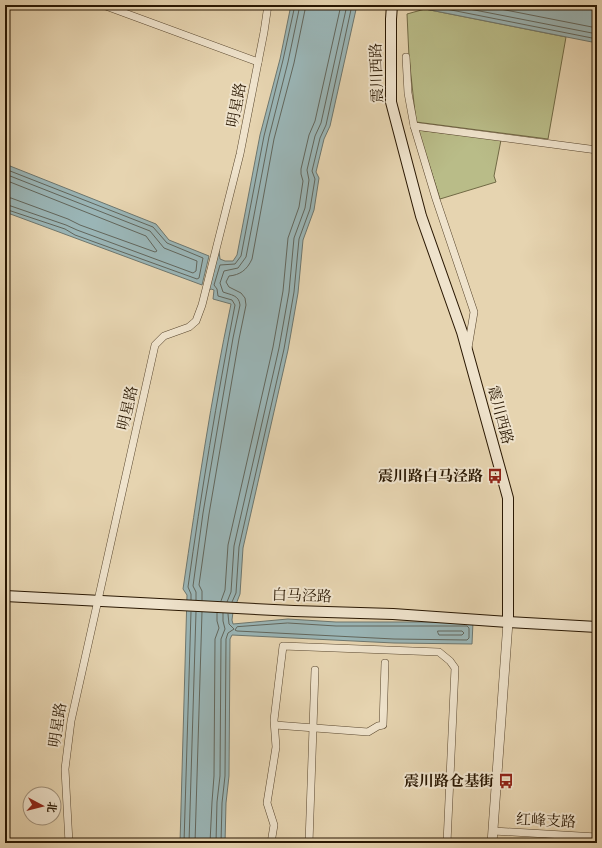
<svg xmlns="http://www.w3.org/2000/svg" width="602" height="848" font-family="'IM FELL English','Noto Serif SC',serif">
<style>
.green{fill:#b9bc88;stroke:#716a45}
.water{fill:#9ab5b6;stroke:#6d766e}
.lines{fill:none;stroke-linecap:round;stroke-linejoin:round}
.shore{stroke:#62665c;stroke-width:1}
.minor-casing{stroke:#58462e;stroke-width:8}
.tertiary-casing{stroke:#58462e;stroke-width:10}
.secondary-casing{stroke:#291702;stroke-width:12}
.minor{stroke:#efe3cc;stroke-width:7}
.tertiary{stroke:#efe3cc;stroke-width:9}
.secondary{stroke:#efe3cc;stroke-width:10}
.labels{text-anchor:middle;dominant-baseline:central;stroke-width:4;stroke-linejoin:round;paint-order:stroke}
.street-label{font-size:15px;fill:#291702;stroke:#efe3cc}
.poi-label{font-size:15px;font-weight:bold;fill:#291702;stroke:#efe3cc;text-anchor:end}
</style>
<rect width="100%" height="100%" fill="#e6d4b0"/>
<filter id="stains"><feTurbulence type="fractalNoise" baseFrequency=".005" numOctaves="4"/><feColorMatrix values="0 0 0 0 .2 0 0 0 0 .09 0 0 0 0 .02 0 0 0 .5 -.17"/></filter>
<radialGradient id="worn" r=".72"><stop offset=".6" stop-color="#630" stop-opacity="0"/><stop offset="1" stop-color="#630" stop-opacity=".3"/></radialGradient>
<!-- green -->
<g class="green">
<path d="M 425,9 L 566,37 L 548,139 L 416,122 L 409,57 L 407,14 Z"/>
<path d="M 418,130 L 501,140 L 494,176 L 496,182 L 440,199 Z"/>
</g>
<!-- water -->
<g class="water">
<path d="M 291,5 L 357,5 L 330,126 L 324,139 L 316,172 L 319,178 L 314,210 L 303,240 L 298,293 L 288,350 L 243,548 L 240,594 L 233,612 L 232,620 L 233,624 L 288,619 L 336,622 L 473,622 L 472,644 L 394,643 L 232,635 L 230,639 L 229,776 L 226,803 L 225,843 L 180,843 L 187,595 L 183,589 C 197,494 211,398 231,304 L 213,299 L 214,290 L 211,289 L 208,291 L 219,251 L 220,259 L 225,261 L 233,261 L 237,255 L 260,135 L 280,59 Z"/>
<path d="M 422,5 L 597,5 L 597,43 L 425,9 Z"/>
<path d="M 5,164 L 156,224 L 169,240 L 209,256 L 202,285 L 5,212 Z"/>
</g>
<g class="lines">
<!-- shore -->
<g class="shore">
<path d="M 426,5 L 597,39"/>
<path d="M 449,5 L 597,34"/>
<path d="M 480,5 L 597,28"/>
<path d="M 5,169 L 153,227 L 167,243 L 203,258 L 199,278 L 197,279 L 75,235 L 65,229 L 5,209"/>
<path d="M 5,174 L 150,231 L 164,248 L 197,261 L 196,271 L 193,273 L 77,230 L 66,225 L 5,204"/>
<path d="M 5,180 L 146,236 L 157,251 L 155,252 L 80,225 L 68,219 L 11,198 L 5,198"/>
<path d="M 191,600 L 191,594 L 188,587 C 201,493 217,398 235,305 L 232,300 L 218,296 L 217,289 L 214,285 L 220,265 L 235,264 L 241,256 L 264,136 L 283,60 L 295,5"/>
<path d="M 196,600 L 196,592 L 193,586 L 203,513 L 233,338 L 240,305 C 239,295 231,295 223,292 L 220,283 L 224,271 L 238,268 L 246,257 L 269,137 L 288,62 L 300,5"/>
<path d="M 202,600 L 202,591 L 199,585 L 209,514 L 239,339 L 246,305 L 245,298 L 241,293 L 229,287 L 226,282 L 229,276 C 240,275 247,270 252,259 L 274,139 L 294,63 L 306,5"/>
<path d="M 221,601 L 225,590 L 228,545 L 273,347 L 283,291 L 288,238 L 299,207 L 303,181 L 301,174 L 301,169 L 309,135 L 315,121 L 341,5"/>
<path d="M 227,602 L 231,592 L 234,546 L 279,348 L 289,292 L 294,238 L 305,208 L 309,180 L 307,170 L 315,136 L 321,123 L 347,5"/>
<path d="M 232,602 L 236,593 L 239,547 L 284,349 L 294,292 L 299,239 L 310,209 L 315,179 L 312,171 L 320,138 L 326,125 L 352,5"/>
<path d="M 288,623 L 336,626 L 467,626 L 469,628 L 469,638 L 467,640 L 394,639 L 237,631 L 235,630 L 237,627 Z"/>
<path d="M 438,631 L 462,631 L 464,633 L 462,635 L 439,635 L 438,633 Z"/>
<path d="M 184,843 L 191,612"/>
<path d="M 189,843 L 196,612"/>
<path d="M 195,843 L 202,612"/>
<path d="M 210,843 L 212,802 L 214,776 L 215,639 L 219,628 L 217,621 L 217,613"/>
<path d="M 216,843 L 217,802 L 220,776 L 221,639 L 225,629 L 223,621 L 223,613"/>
<path d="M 221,843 L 222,803 L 225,776 L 226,639 L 228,633 L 234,629 L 229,624 L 228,614"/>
</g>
<!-- minor casing -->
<g class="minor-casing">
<g id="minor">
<path d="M 103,5 L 258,62"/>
<path d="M 406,57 L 408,93 L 414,126 L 436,199 L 474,312 L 468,348"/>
<path d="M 414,126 L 597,150"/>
<path d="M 275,725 L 368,732 L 378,726 L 383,725 L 385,663"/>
<path d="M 493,831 L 597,837"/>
<path d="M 69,843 L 65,769 L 71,721 L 155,345 L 164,336 L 189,327 L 196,321 L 202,305 L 240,154 L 264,32 L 268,5"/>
<path d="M 271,843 L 274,825 L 267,803 L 276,747 L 274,720 L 283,646 L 439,652 L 450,661 L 455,668 L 447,843"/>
<path d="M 309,843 L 315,670"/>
</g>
</g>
<!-- tertiary casing -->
<g class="tertiary-casing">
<path id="tertiary" d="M 492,843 L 508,622"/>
</g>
<!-- secondary casing -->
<g class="secondary-casing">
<g id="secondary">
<path d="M 392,5 L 391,19 L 391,102 L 421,216 L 462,332 L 508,498 L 508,622"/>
<path d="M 5,596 L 294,611 L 393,614 L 508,622 L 597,627"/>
</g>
</g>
<!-- minor -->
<use href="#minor" class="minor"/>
<!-- tertiary -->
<use href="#tertiary" class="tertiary"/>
<!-- secondary -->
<use href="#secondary" class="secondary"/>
</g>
<!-- icons -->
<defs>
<g id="bus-bare" transform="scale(1.2)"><path d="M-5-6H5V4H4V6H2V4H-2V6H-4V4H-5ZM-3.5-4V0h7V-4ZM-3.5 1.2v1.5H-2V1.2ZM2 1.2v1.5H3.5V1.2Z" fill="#8f2418" stroke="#efe3cc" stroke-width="2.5" paint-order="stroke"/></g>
</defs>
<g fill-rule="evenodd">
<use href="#bus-bare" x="495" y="476"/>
<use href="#bus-bare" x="506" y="781"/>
</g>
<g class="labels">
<!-- street labels -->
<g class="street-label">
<text transform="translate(377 73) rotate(-92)">震川西路</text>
<text transform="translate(237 105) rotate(-79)">明星路</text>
<text transform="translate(128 408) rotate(-77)">明星路</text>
<text transform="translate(500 415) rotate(75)">震川西路</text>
<text transform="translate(302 596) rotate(2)">白马泾路</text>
<text transform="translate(58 725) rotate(-81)">明星路</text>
<text transform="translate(546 821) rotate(3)">红峰支路</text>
</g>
<!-- poi labels -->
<g class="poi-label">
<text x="483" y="476">震川路白马泾路</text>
<text x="494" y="781">震川路仓基街</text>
</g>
</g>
<!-- margin -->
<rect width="602" height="848" fill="none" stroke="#e6d4b0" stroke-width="20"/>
<rect x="6" y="6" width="590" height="836" fill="none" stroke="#291702" stroke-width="2"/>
<rect x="10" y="10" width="582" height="828" fill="none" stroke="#291702"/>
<!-- north arrow -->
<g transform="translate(42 806) rotate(97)"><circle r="19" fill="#efe3cc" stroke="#a0917b"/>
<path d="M0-3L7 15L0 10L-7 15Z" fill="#8f2418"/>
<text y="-6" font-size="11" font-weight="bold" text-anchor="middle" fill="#291702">北</text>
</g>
<rect width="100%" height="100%" filter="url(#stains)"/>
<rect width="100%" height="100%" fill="url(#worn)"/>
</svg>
